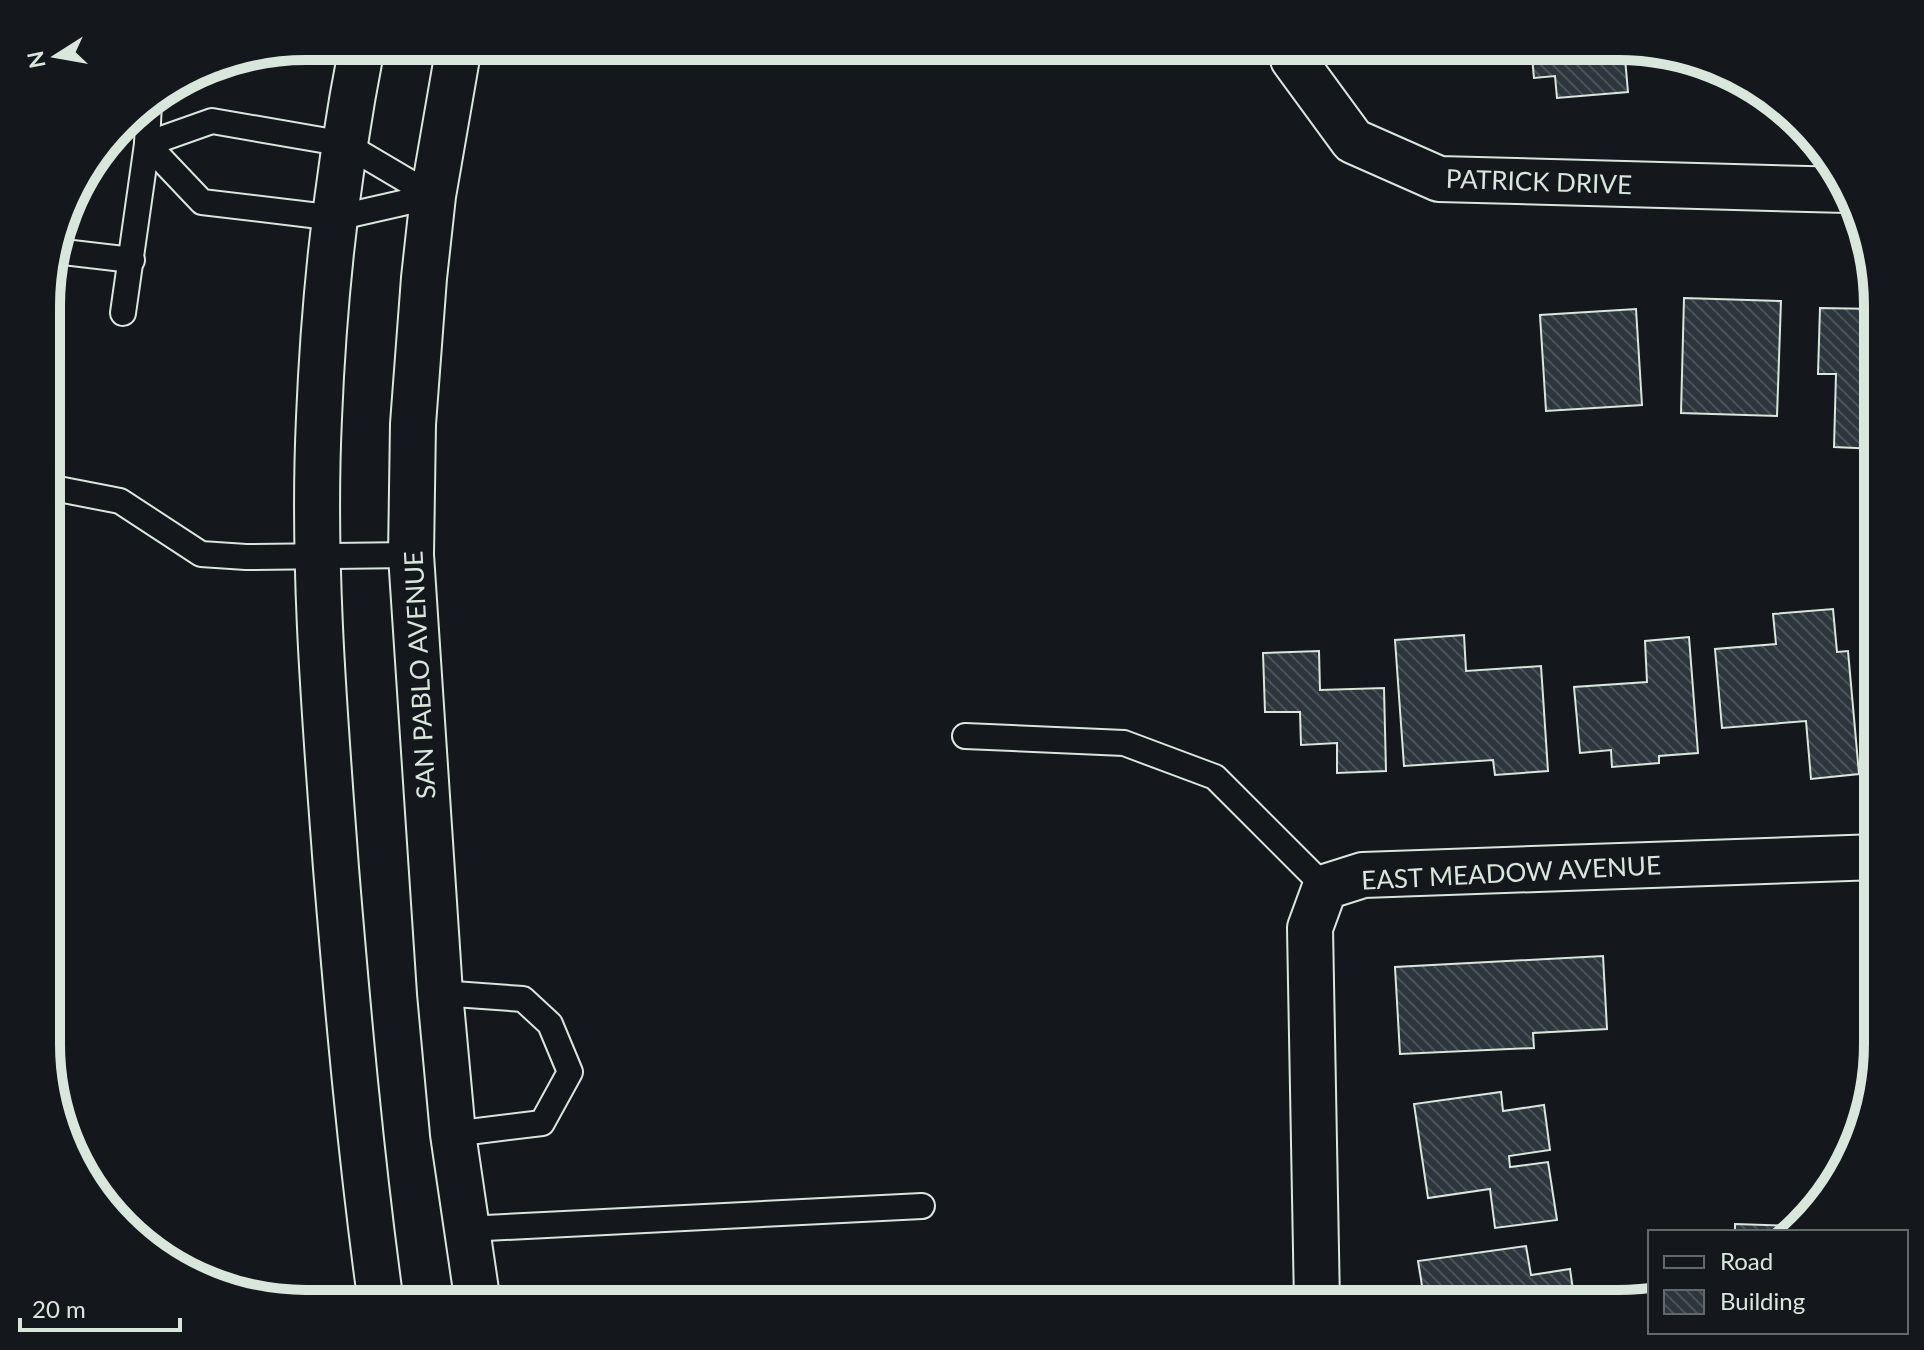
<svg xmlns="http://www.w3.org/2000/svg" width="1924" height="1350" font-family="Lato,sans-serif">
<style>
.building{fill:url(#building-back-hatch);stroke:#d8e6dc;stroke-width:2}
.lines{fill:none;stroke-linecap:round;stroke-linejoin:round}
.lane-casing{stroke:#d8e6dc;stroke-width:28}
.street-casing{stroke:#d8e6dc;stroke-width:48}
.primary-casing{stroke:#d8e6dc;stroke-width:48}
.lane{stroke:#14181c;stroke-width:24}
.street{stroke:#14181c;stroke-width:44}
.primary{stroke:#14181c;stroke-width:44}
.labels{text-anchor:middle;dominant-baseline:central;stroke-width:6;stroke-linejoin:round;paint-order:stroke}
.street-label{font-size:26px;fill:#d8e6dc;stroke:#14181c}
.rim{fill:none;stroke:#d8e6dc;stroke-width:10}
</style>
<defs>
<pattern id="building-back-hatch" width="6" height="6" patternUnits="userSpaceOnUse" patternTransform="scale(2)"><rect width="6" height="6" fill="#2c363c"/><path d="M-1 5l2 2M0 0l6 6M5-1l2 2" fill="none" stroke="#4a5358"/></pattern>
</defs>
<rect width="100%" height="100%" fill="#14181c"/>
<!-- building -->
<g class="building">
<path d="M 1531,46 L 1624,47 L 1628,92 L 1557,98 L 1555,76 L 1534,78 Z"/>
<path d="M 1684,298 L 1781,301 L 1777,416 L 1681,413 Z"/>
<path d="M 1820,308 L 1877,309 L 1877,449 L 1834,447 L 1836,374 L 1818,374 Z"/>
<path d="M 1636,309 L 1642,405 L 1546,411 L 1540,315 Z"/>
<path d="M 1871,596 L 1877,596 L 1877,746 L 1876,746 Z"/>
<path d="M 1833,609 L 1837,652 L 1848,651 L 1859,774 L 1811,779 L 1806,721 L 1722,728 L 1715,649 L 1776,644 L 1773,614 Z"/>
<path d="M 1464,635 L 1466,671 L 1541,666 L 1548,771 L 1495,775 L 1493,760 L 1404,766 L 1395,640 Z"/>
<path d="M 1689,637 L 1698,753 L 1659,756 L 1659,763 L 1612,767 L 1611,750 L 1580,753 L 1574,687 L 1647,682 L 1645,641 Z"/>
<path d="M 1319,651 L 1320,690 L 1384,688 L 1386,771 L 1337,773 L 1337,743 L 1301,745 L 1300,712 L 1265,712 L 1263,653 Z"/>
<path d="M 1603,956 L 1607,1029 L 1533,1033 L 1534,1048 L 1400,1054 L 1395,967 Z"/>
<path d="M 1501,1092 L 1503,1111 L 1544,1105 L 1550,1150 L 1509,1156 L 1510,1167 L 1548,1162 L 1557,1220 L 1495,1228 L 1490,1189 L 1428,1198 L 1414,1104 Z"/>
<path d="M 1735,1224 L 1795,1226 L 1788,1232 L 1735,1232 Z"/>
<path d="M 1526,1246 L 1531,1275 L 1570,1269 L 1575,1304 L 1425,1304 L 1418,1261 Z"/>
</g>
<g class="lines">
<!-- lane casing -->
<g class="lane-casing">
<g id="lane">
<path d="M 147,144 L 202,202 L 336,218 L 433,196"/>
<path d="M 147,144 L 212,121 L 345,144 L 433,196"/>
<path d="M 55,251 L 132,260"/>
<path d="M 123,313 L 147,144 L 149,102"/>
<path d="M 48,487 L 120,501 L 201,554 L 246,557 L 411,555"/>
<path d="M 965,736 L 1124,743 L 1215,777 L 1325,887"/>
<path d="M 440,993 L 523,999 L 550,1024 L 570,1072 L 542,1123 L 453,1134"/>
<path d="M 466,1229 L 922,1206"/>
</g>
</g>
<!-- street casing -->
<g class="street-casing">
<g id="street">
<path d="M 1292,46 L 1293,59 L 1353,141 L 1439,179 L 1847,190"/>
<path d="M 1317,1304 L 1310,928 L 1325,887 L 1363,875 L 1877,857"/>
</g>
</g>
<!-- primary casing -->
<g class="primary-casing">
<g id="primary">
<path d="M 362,46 C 338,168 324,294 319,418 C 312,567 325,719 336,868 C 348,1014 361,1159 381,1304"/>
<path d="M 459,46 L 433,196 L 424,278 L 413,424 L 411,555 L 440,993 L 453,1134 L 478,1304"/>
</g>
</g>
<!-- lane -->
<use href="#lane" class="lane"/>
<!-- street -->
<use href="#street" class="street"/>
<!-- primary -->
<use href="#primary" class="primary"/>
</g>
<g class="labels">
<!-- street labels -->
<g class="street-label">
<text transform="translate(1539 181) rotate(2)">PATRICK DRIVE</text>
<text transform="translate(419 675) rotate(-93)">SAN PABLO AVENUE</text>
<text transform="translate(1511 872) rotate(-3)">EAST MEADOW AVENUE</text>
</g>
</g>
<!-- crop -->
<path d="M0 0H1924V1350H0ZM306 60H1618A246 246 0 0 1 1864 306V1044A246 246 0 0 1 1618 1290H306A246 246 0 0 1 60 1044V306A246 246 0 0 1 306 60Z" fill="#14181c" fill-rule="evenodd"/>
<path class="rim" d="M306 60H1618A246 246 0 0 1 1864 306V1044A246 246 0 0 1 1618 1290H306A246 246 0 0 1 60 1044V306A246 246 0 0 1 306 60Z"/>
<!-- legend -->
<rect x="1648" y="1230" width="260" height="104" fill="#14181c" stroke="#626a69" stroke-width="2"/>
<rect x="1664" y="1256" width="40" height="12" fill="#14181c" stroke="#626a69" stroke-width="2"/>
<text x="1720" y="1270" font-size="24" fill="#d8e6dc">Road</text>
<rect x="1664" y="1290" width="40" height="24" fill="url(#building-back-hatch)" stroke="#626a69" stroke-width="2"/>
<text x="1720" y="1310" font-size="24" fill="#d8e6dc">Building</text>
<!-- north arrow -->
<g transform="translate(56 56) rotate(259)" stroke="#14181c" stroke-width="6" paint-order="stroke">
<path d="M0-6L14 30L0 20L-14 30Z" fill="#d8e6dc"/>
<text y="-12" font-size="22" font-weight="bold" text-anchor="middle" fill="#d8e6dc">N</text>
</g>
<!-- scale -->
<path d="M20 1318v12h160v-12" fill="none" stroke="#d8e6dc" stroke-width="4"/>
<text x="32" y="1318" font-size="24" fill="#d8e6dc" stroke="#14181c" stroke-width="6" paint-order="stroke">20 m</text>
</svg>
